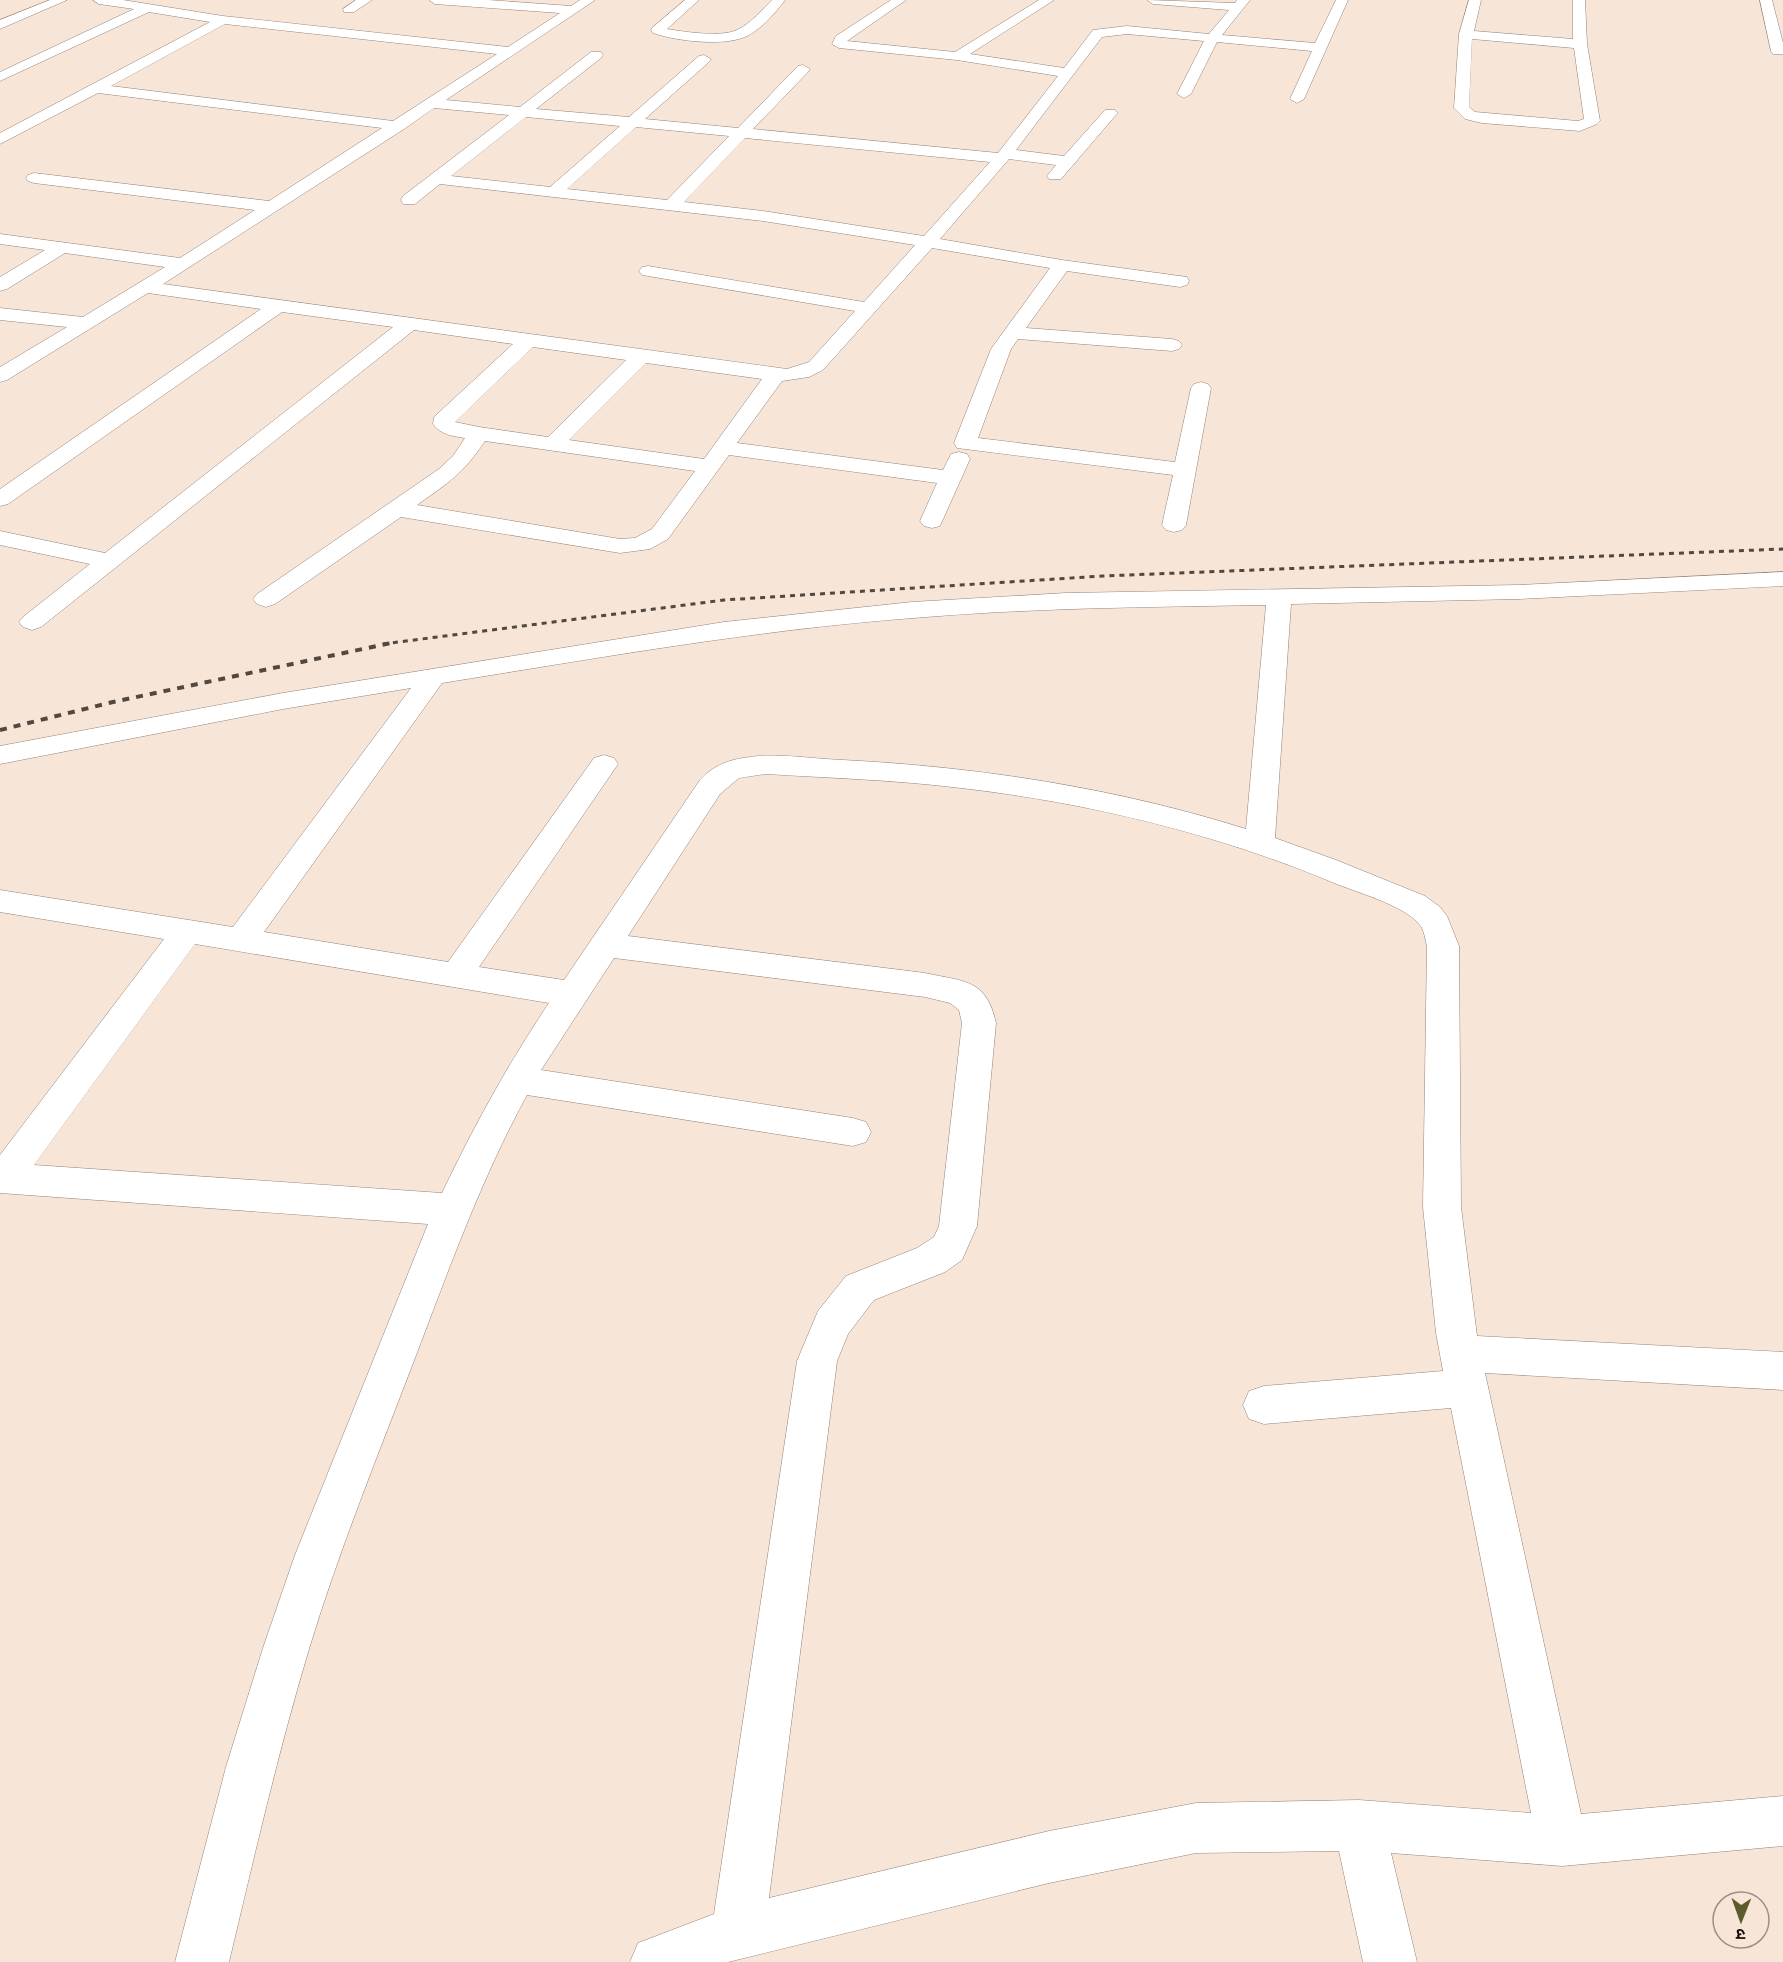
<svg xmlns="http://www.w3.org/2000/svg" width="1783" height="1962" font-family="Quicksand,'Noto Sans Devanagari',sans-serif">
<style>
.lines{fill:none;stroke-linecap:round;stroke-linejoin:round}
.street-casing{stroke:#938276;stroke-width:1}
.street{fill:#fff;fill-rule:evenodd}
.rail-far1{stroke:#514841;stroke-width:3;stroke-dasharray:5 5;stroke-linecap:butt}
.rail{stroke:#514841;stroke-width:4;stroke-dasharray:7 7;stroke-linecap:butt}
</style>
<rect width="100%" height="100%" fill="#f7e5d8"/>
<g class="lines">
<!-- street casing -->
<g class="street-casing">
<g id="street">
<path d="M 50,0 L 67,0 L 0,29 L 0,20 Z"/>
<path d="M 93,0 L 123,0 L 223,16 L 508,47 L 560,13 L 435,4 L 429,0 L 488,0 L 571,6 L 580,0 L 595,0 L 446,100 L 520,107 L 591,52 L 601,52 L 603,55 L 601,58 L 536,109 L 629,117 L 699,56 L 704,55 L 711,59 L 709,62 L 645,119 L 738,128 L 798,66 L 803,65 L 810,69 L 808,72 L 753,129 L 998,153 L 1058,76 L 957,60 L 839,48 L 832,44 L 836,36 L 891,0 L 906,0 L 847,41 L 955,52 L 1039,0 L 1054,0 L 970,54 L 1064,68 L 1093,30 L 1127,26 L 1209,34 L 1229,10 L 1153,4 L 1147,0 L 1235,3 L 1237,0 L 1250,0 L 1222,35 L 1315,43 L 1336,0 L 1348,0 L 1304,99 L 1297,103 L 1290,99 L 1312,51 L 1217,42 L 1191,94 L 1184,98 L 1177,94 L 1204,41 L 1127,34 L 1102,37 L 1016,150 L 1064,156 L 1105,110 L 1115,110 L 1118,113 L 1115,116 L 1061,179 L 1049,179 L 1047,176 L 1056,165 L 1009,159 L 940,239 L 1062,260 L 1187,277 L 1189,281 L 1187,285 L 1180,287 L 1067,271 L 1026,328 L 1172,339 L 1179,341 L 1182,345 L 1179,349 L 1172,351 L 1018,339 L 1011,349 L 978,438 L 1175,462 L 1191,388 L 1194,384 L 1201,382 L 1208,384 L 1211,388 L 1186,525 L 1182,530 L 1174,532 L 1166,530 L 1162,525 L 1173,475 L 957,448 L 954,443 L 991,349 L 1050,268 L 932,248 L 823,370 L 809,377 L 782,381 L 737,443 L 943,470 L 951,454 L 959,452 L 967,454 L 970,459 L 940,526 L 932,528 L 924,526 L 920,521 L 937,483 L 729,455 L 668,539 L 650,549 L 620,553 L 401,517 L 275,604 L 266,607 L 257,604 L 253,599 L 257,594 L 439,469 L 453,456 L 465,438 C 453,436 441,435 433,424 L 434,417 L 513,344 L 414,330 L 41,627 L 32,630 L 23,627 L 19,622 L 23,617 L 90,564 L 0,545 L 0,531 L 105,553 L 393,327 L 282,312 L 8,504 L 0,506 L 0,489 L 261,309 L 148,293 L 7,380 L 0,382 L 0,367 L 67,327 L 0,320 L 0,308 L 83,317 L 165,267 L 65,253 L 7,289 L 0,291 L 0,277 L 45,250 L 0,244 L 0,234 L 180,258 L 255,210 L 34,183 L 28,181 L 26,178 L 28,175 L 34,173 L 269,201 L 382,128 L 98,93 L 0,144 L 0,133 L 210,22 L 149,12 L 0,81 L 0,72 L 134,9 L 99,4 ZM 225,24 L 497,54 L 393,121 L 111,86 ZM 434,108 L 509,115 L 403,196 L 401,200 L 403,204 L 415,204 L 440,184 L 763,221 L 915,245 L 864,302 L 648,266 L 642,267 L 639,271 L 642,275 L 648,276 L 855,311 L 809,362 L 787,369 L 163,284 L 404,129 ZM 526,117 L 620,126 L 550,187 L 451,176 ZM 636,127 L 729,136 L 667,200 L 567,189 ZM 745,138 L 990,162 L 924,236 L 763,211 L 684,202 ZM 533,347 L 626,360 L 548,437 L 479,427 L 455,422 ZM 646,363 L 762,379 L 704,459 L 569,440 ZM 485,441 L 695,471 L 652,529 L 635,538 L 620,539 L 417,505 C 448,483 463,474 485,441 Z"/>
<path d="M 356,0 L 372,0 L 354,12 L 344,12 L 343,9 Z"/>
<path d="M 685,0 L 699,0 L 667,29 C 685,32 724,38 739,29 C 752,22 762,10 772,0 L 785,0 C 776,12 762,29 747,36 C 725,47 676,41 653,33 L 651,30 L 653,27 Z"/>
<path d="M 1469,0 L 1481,0 L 1474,31 L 1573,39 L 1573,0 L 1585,0 L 1587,44 L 1600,121 L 1597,124 L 1580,131 L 1482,123 L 1465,119 L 1454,108 L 1459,34 ZM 1472,39 L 1574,48 L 1584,119 L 1578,121 L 1475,112 L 1469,107 Z"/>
<path d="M 1760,0 L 1772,0 L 1783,43 L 1783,54 L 1773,54 L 1771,51 Z"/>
<path d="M 1783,572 L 1783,586 L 1519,599 L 1291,604 L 1275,838 L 1336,860 L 1425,896 L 1440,907 L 1447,916 L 1459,946 L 1461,1207 L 1477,1336 L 1783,1352 L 1783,1390 L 1485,1373 L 1581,1814 L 1783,1796 L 1783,1846 L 1562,1866 L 1391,1853 L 1417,1962 L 1363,1962 L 1339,1851 L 1196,1853 L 1049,1883 L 728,1962 L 630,1962 L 638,1943 L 714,1914 L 797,1361 L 818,1311 L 846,1276 L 917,1248 L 934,1237 L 939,1226 L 962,1023 L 959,1010 L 950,1003 L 925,997 L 614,958 L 541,1070 L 853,1118 L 866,1122 L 871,1132 L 866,1142 L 853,1146 L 527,1095 C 481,1179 449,1269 415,1358 C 378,1455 339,1550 309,1649 C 278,1752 254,1857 229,1962 L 175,1962 L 226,1767 L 263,1648 L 295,1555 L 428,1224 L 0,1193 L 0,1155 L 164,939 L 0,912 L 0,890 L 233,927 L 411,688 L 283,709 L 0,764 L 0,746 L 283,693 L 724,622 L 912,602 L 1066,593 L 1519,585 ZM 1266,605 L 1246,829 C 1116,788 979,767 843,760 C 811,759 775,752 743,758 C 725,761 712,767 700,780 L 564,980 L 479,967 L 618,764 L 614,758 L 604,755 L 594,758 L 448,962 L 264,932 L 442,683 C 598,658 755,630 913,618 C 1030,608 1148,607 1266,605 ZM 766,774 C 831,778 896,780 961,788 C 1090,803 1219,834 1339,885 C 1360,893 1411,908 1422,928 C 1425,934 1425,940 1427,946 L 1423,1207 L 1436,1333 L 1443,1371 L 1264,1386 L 1249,1391 L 1243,1405 L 1249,1419 L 1264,1424 L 1451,1408 L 1531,1813 L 1359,1800 L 1196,1803 L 1049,1831 L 769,1898 L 837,1361 L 848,1334 L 874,1300 L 945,1272 L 962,1260 L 977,1226 L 996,1023 C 986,978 964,982 925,973 L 628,936 L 720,794 L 739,778 ZM 195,944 L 549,1003 C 508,1064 474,1126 442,1193 L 34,1165 Z"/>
</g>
</g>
<!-- street -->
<use href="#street" class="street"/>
<!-- rail-far1 -->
<path class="rail-far1" d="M 383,644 L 724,600 L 1103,576 L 1783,549"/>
<!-- rail -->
<path class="rail" d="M 0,730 L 113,702 L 391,643"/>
</g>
<!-- north arrow -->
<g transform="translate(1741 1920) rotate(181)"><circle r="28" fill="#f7e5d8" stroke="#9c8f85" stroke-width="1.5"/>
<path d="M0-4.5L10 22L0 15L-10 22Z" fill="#5c5d2b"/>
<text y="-9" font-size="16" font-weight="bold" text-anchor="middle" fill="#130d09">उ</text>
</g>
</svg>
